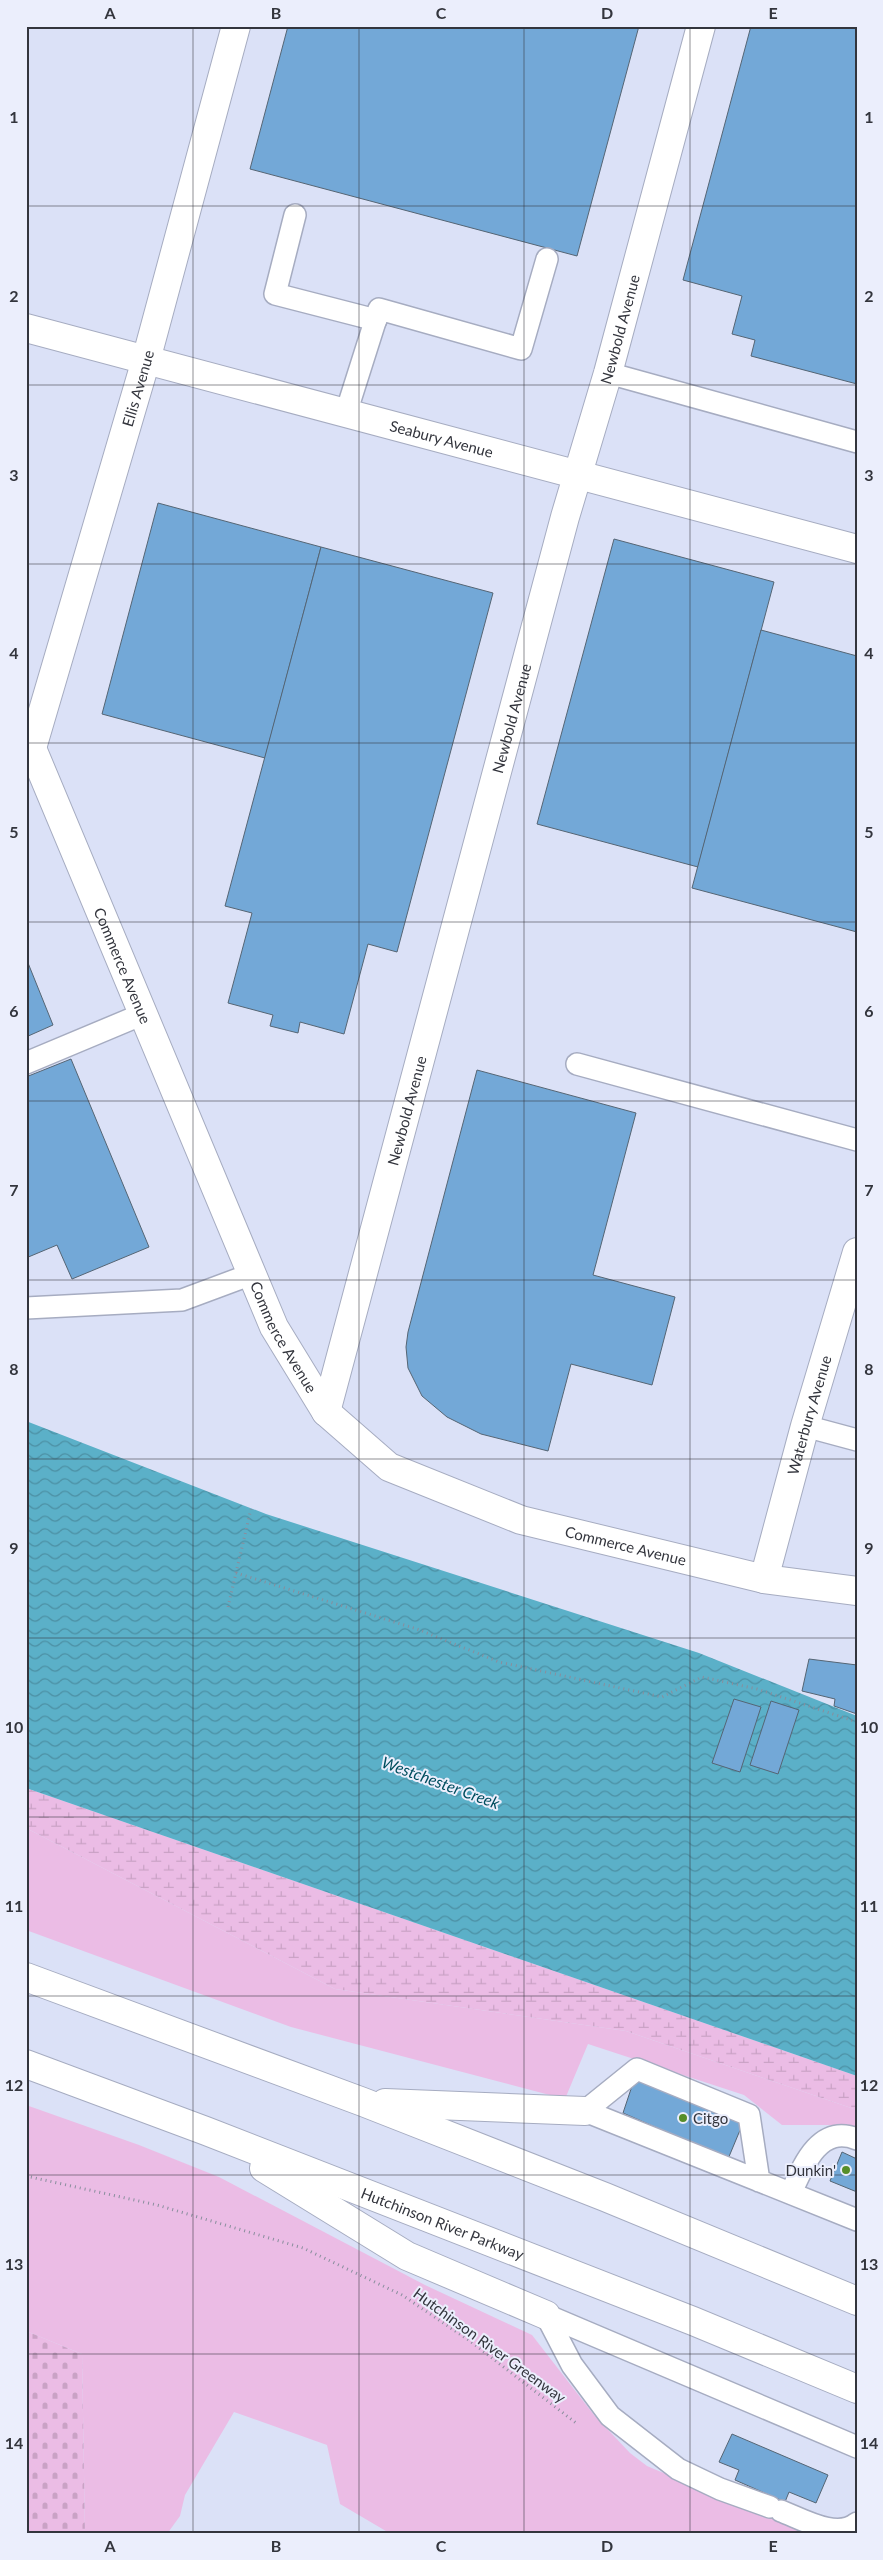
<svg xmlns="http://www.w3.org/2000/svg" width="883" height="2560" font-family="Lato,sans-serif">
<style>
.grass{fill:#ebbce5}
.wetland{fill:url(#wetland-marsh)}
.cemetery{fill:url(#cemetery-stones)}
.water{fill:url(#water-waves)}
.building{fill:#73a8d7;stroke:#556574}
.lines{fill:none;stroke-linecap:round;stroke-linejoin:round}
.lane-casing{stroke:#a6acc1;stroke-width:24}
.street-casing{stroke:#a6acc1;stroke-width:30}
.secondary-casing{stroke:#a6acc1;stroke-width:30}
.highway-casing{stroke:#a6acc1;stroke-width:30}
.path{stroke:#898e9d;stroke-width:3;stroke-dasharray:1 4;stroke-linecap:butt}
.lane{stroke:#fff;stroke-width:21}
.street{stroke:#fff;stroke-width:28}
.secondary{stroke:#fff;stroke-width:28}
.highway{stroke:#fff;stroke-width:28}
.grid{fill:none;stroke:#33353d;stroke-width:1;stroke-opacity:0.55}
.poi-dot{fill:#568e29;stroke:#ebeefc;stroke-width:2}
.labels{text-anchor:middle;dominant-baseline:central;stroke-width:4;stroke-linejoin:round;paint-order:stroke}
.street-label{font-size:15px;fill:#33353d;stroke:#ebeefc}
.poi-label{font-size:15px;fill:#33353d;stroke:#ebeefc;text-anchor:start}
.water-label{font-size:16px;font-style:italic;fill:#004e5f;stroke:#ebeefc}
.neatline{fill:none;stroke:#33353d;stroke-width:2}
.grid-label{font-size:16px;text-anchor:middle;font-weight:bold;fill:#33353d}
</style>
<defs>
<pattern id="wetland-marsh" width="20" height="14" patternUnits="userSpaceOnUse" patternTransform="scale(1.25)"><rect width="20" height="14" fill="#ebbce5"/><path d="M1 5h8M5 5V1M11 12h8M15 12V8" fill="none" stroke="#caa2c5"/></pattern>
<pattern id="cemetery-stones" width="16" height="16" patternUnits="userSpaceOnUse" patternTransform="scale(1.25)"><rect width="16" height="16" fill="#ebbce5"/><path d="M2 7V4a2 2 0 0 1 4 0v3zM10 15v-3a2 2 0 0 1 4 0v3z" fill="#caa2c5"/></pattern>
<pattern id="water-waves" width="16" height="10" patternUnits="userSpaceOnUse" patternTransform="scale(1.25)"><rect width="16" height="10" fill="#5bb0c8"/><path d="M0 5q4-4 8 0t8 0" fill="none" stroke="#4c90a4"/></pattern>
</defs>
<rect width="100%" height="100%" fill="#dbe1f7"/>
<!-- grass -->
<g class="grass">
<path d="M 26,1828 L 335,1989 L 626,2031 L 857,2110 L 857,2130 L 845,2125 L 782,2125 L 744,2095 L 588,2044 L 565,2099 L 291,2027 L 26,1930 Z"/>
<path d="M 26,2105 L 139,2145 L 219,2177 L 425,2285 L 532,2335 L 594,2415 L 630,2453 L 647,2466 L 808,2534 L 391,2534 L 340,2504 L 327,2445 L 234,2412 L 185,2495 L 180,2516 L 167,2534 L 85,2534 L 82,2354 L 26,2331 Z"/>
</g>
<!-- wetland -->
<path class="wetland" d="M 26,1788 L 857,2076 L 857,2110 L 626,2031 L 335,1989 L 26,1828 Z"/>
<!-- cemetery -->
<path class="cemetery" d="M 26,2331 L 82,2354 L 85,2534 L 26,2534 Z"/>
<!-- water -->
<path class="water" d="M 26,1421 L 266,1514 L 699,1653 L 857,1716 L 857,2076 L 26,1788 Z"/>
<!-- building -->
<g class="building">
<path d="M 288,26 L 639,26 L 577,256 L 250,169 Z"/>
<path d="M 751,26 L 857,26 L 857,384 L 751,356 L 755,340 L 732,334 L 742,296 L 683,280 Z"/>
<path d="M 158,503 L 321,547 L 265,758 L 102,714 Z"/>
<path d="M 614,539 L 774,582 L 698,867 L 537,824 Z"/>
<path d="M 321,547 L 493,593 L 397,952 L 368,944 L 344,1034 L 300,1022 L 298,1033 L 270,1026 L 273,1015 L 228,1003 L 252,913 L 225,906 Z"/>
<path d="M 761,630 L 857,656 L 857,932 L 692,888 Z"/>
<path d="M 26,958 L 53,1025 L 26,1037 Z"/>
<path d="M 71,1059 L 149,1247 L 72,1279 L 57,1245 L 26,1258 L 26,1077 Z"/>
<path d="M 477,1070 L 636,1113 L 593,1275 L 675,1297 L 652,1385 L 571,1364 L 548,1451 L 481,1434 L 447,1417 L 422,1396 L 408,1368 L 406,1347 L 408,1332 Z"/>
<path d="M 809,1659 L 857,1665 L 857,1714 L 834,1706 L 835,1699 L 802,1691 Z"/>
<path d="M 734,1699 L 761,1707 L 740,1772 L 712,1763 Z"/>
<path d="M 771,1701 L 799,1710 L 778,1774 L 750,1765 Z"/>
<path d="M 635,2077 L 743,2123 L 728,2159 L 623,2113 Z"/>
<path d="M 842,2152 L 857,2159 L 857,2192 L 830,2181 Z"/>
<path d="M 732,2434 L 828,2475 L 816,2503 L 789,2492 L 785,2502 L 735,2480 L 739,2470 L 719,2462 Z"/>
</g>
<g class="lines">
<!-- lane casing -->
<g class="lane-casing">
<g id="lane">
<path d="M 295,215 L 275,294 L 376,320"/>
<path d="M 608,373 L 857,442"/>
<path d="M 346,413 L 379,309 L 521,349 L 547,259"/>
<path d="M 26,1063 L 143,1014"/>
<path d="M 577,1064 L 857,1140"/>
<path d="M 26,1308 L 182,1300 L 252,1274"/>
<path d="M 805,1426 L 857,1440"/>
<path d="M 759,2181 L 749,2115 L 637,2069 L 585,2111 L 857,2220"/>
<path d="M 791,2193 C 803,2166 819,2124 857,2139"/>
<path d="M 546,2315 L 857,2447"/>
<path d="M 546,2315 L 572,2365 L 610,2416 L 678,2469 L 720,2489 L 770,2507"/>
<path d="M 781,2511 C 802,2519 837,2540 857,2523"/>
</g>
</g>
<!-- street casing -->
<g class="street-casing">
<g id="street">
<path id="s1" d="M 26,328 L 857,549"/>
<path id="s2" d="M 32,748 L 146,360 L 236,26"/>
<path id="s3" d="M 326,1412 L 565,517 L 608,373 L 701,26"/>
<path id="s4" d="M 764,1579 L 805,1426 L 857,1252"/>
</g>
</g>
<!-- secondary casing -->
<g class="secondary-casing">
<g id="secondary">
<path id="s5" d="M 26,734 L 274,1327 L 326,1412 L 389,1467 L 521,1520 L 764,1579 L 857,1591"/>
</g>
</g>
<!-- highway casing -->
<g class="highway-casing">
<g id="highway">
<path d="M 26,1977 L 363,2102 L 605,2197 L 857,2301"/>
<path id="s6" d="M 26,2064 L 206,2131 L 693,2321 L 857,2389"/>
<path d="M 385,2103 L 585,2111"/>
<path d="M 264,2168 L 407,2256 L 546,2315"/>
</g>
</g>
<!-- path -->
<g class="path">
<path d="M 236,1573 L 417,1629 L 499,1662 L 662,1697 L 702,1677 L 757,1689 L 857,1722"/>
<path d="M 228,1607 L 251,1509"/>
<path d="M 26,2176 L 157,2205 L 303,2248 L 402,2295 L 470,2341 L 576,2423"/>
</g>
<!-- lane -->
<use href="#lane" class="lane"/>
<!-- street -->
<use href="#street" class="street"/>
<!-- secondary -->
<use href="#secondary" class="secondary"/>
<!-- highway -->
<use href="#highway" class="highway"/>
</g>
<!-- grid -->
<path class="grid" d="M 193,26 L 193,2534M 359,26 L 359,2534M 524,26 L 524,2534M 690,26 L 690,2534M 26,206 L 857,206M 26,385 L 857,385M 26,564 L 857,564M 26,743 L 857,743M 26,922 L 857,922M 26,1101 L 857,1101M 26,1280 L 857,1280M 26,1459 L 857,1459M 26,1638 L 857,1638M 26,1817 L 857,1817M 26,1996 L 857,1996M 26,2175 L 857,2175M 26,2354 L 857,2354"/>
<!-- markers -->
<g class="poi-dot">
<circle cx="683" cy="2118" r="5"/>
<circle cx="846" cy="2170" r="5"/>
</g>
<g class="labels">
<!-- street labels -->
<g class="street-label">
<text stroke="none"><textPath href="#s3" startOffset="1122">Newbold Avenue</textPath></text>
<text stroke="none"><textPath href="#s2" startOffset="375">Ellis Avenue</textPath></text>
<text stroke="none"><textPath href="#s1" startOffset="430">Seabury Avenue</textPath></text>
<text stroke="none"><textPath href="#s3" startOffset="718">Newbold Avenue</textPath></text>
<text stroke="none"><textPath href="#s5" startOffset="251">Commerce Avenue</textPath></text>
<text stroke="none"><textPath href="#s3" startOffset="312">Newbold Avenue</textPath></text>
<text stroke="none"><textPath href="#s5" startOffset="656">Commerce Avenue</textPath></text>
<text stroke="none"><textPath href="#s4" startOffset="170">Waterbury Avenue</textPath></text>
<text stroke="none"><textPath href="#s5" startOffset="1076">Commerce Avenue</textPath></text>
<text stroke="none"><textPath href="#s6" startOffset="446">Hutchinson River Parkway</textPath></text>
<text transform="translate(490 2345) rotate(36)">Hutchinson River Greenway</text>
</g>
<!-- poi labels -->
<g class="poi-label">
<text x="693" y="2118">Citgo</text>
<text x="836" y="2170" text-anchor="end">Dunkin'</text>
</g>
<!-- water labels -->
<g class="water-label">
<text transform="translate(441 1782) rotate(20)">Westchester Creek</text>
</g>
</g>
<!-- border -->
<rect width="883" height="2560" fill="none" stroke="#ebeefc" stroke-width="55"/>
<rect x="28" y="28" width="828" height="2504" class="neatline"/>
<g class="grid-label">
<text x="110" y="19">A</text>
<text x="276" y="19">B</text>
<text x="441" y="19">C</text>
<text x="607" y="19">D</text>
<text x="773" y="19">E</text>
<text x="14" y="123">1</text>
<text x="869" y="123">1</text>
<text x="14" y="302">2</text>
<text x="869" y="302">2</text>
<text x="14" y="481">3</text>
<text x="869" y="481">3</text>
<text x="14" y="659">4</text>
<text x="869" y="659">4</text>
<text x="14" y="838">5</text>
<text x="869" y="838">5</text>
<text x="14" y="1017">6</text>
<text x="869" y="1017">6</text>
<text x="14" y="1196">7</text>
<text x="869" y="1196">7</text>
<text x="14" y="1375">8</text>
<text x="869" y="1375">8</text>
<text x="14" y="1554">9</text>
<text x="869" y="1554">9</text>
<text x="14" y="1733">10</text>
<text x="869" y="1733">10</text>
<text x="14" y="1912">11</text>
<text x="869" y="1912">11</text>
<text x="14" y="2091">12</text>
<text x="869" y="2091">12</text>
<text x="14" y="2270">13</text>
<text x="869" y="2270">13</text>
<text x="14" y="2449">14</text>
<text x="869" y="2449">14</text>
<text x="110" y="2552">A</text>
<text x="276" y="2552">B</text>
<text x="441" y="2552">C</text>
<text x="607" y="2552">D</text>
<text x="773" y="2552">E</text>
</g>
</svg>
